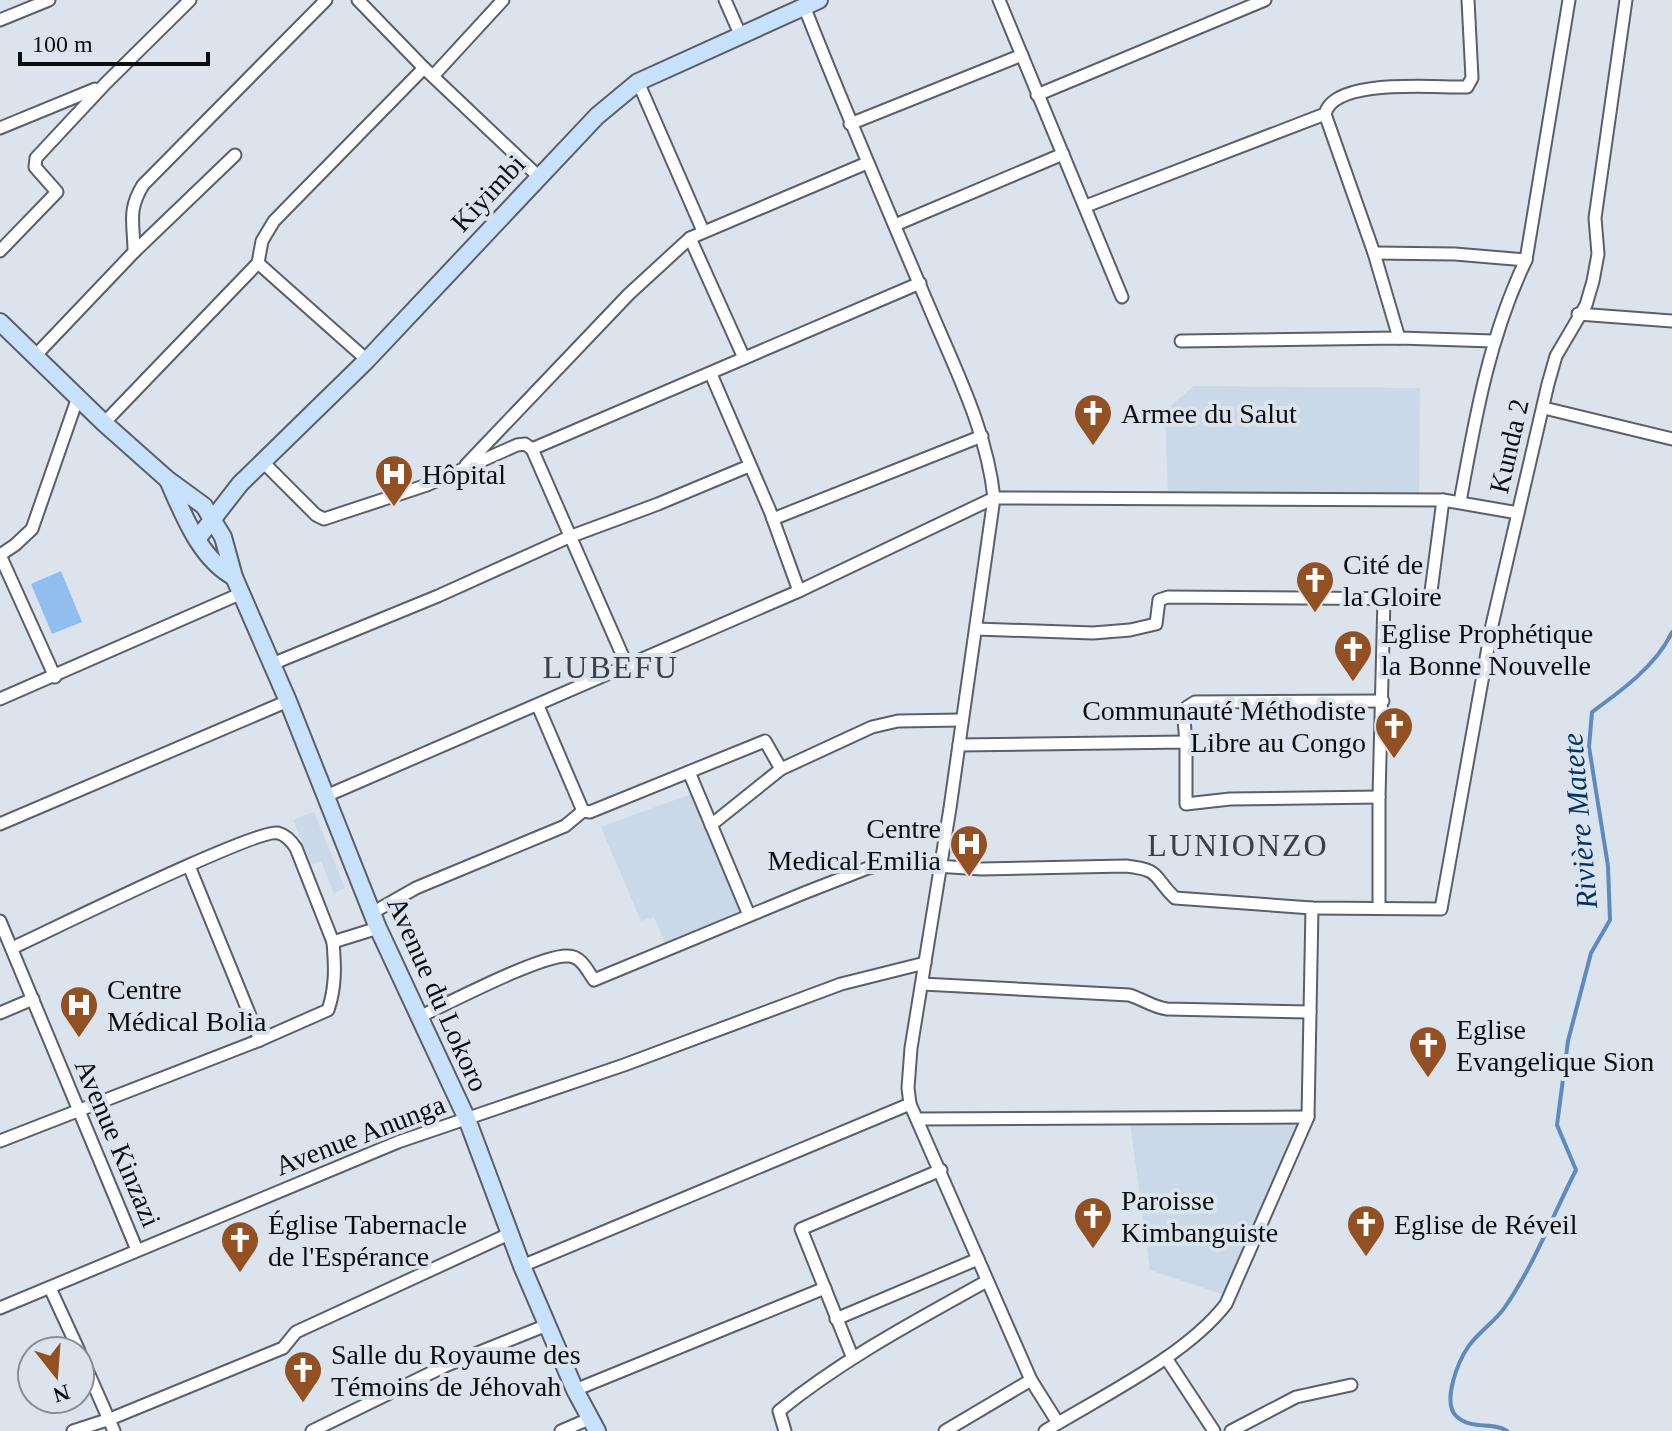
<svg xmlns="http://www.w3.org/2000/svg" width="1672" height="1431" font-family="'Times New Roman',serif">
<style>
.built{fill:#cad8e7}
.pitch{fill:#91beef}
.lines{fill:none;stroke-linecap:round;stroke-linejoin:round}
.stream{stroke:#5f8bbc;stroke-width:4}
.street-casing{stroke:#596068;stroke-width:15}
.secondary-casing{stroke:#596068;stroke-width:20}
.street{stroke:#fff;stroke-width:11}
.secondary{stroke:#c8e1fc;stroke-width:16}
.labels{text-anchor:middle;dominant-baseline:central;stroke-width:8;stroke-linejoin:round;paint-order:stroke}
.street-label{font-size:28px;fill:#0c0f12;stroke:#dbe3ed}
.poi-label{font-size:28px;fill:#0c0f12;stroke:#dbe3ed;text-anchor:start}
.water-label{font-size:30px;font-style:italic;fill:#013462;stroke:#dbe3ed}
.quarter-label{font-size:32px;letter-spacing:2px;fill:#394047;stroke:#dbe3ed}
</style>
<rect width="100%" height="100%" fill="#dbe3ed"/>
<!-- built -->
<g class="built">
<path d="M 1194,386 L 1420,388 L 1419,493 L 1168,492 L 1165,411 Z"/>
<path d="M 694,793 L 742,911 L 666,945 L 654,917 L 641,921 L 601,827 Z"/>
<path d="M 314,812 L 345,888 L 334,893 L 321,861 L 312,865 L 293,820 Z"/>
<path d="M 1130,1122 L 1299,1124 L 1225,1295 L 1150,1270 Z"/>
</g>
<!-- pitch -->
<path class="pitch" d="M 61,571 L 82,622 L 52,634 L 31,584 Z"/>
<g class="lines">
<!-- stream -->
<path class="stream" d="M 1507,1431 C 1492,1421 1472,1431 1456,1416 C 1442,1401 1458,1362 1468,1347 C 1478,1332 1495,1322 1505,1307 C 1534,1265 1553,1215 1576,1170 L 1557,1125 L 1568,1041 L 1591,953 L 1610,920 L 1608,866 L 1589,747 L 1592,712 C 1621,691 1657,665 1672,632"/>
<!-- street casing -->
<g class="street-casing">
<g id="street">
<path d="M 358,0 L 424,68 L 539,177"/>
<path d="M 725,0 L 740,34"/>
<path d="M 999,0 L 1122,297"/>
<path d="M 804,6 C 844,108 887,208 930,309 C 956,371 987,431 994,498 L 950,808 L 911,1048 L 908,1088 L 910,1104 L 1031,1380 L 1058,1423"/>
<path d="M 0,20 L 49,0"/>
<path d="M 434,75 L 503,0"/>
<path d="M 638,82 L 703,231"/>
<path d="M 1037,95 L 1265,0"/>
<path d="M 1325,114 L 1374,253 L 1399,338"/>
<path d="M 850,124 L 1022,55"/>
<path d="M 0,128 L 95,89"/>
<path d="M 1086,206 L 1325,114 C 1334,77 1436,88 1467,87 L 1472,78 L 1468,0"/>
<path d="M 895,225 L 1063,154"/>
<path d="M 690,238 L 744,358"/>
<path d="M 0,251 L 57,192 L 35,167 L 36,158 L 106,83 L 190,0"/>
<path d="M 134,252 L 235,155"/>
<path d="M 1374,253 L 1455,254 L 1526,260"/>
<path d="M 258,263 L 367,360"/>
<path d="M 1578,314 L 1672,321"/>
<path d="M 1181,341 L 1399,338 L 1493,341"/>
<path d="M 35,356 L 134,252 C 134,223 127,211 143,185 L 326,0"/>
<path d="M 711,374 L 770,511 L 799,591"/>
<path d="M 1544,408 L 1672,439"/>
<path d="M 104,423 L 258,263 L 262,241 L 274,221 L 424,68"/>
<path d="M 532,449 L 628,668"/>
<path d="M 264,463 L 316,515 L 324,519 L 427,485 L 517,445 L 525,444 L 532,449 L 920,283"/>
<path d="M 466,465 L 629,294 L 690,238 L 867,163"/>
<path d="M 1460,502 C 1475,419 1489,337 1526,260 L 1569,0"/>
<path d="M 773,519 L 982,436"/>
<path d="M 0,555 L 15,545 L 32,529 L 78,397"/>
<path d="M 0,555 L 55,677"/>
<path d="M 976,629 L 1093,633 L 1130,630 L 1156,624 L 1159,600 L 1168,597 L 1430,599 L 1443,500"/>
<path d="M 272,664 L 438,596 L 569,537 L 658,504 L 749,466"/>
<path d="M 0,699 L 242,593"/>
<path d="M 538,706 L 583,811"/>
<path d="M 1186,742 L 1184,720 L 1187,707 L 1195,702 L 1383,701"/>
<path d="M 959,745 L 1186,742 L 1186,804 L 1230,799 L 1379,797"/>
<path d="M 689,772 L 749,915"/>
<path d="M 326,796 L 799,591 L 994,498 L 1443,500 L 1518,513"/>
<path d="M 0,824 L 288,701"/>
<path d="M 711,825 L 781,769"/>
<path d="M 189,866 L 260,1040"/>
<path d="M 1379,908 L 1379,797 L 1384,598"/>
<path d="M 372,913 L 416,888 L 565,826 L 583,811 L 590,812 L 765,741 L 781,769 L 872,727 L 898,721 L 962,720"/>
<path d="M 0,921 L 137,1250"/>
<path d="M 12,948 C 47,932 257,828 278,833 C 286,835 292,842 296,848 L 333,942"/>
<path d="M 922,984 L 1129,995 C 1143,999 1152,1007 1167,1009 L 1310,1012"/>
<path d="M 0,1013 L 33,999"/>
<path d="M 419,1017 C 447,1004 542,954 568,956 C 581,956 587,970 594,980 L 804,893 L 868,868 L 889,863 L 982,869 L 1126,866 C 1162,870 1152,876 1175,898 L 1312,908 L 1441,909 L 1492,625 L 1548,384 L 1556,356 L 1586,305 L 1593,281 L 1598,254 L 1595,218 L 1626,0"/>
<path d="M 919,1119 L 1308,1117"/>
<path d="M 0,1141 L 260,1040 L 328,1010 C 336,987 335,966 333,942 L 378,928"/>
<path d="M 522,1266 L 910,1104"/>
<path d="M 50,1288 L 79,1351"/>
<path d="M 0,1308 L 398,1142 L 624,1065 L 841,984 L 925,963"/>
<path d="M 836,1319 L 978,1259"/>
<path d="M 80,1354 L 114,1431"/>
<path d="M 852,1356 L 801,1229 L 941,1170"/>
<path d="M 1166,1358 L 1214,1431"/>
<path d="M 575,1390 L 825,1288"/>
<path d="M 73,1431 L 110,1419 L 283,1348 L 296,1332 L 509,1234"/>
<path d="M 312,1431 L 445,1366 L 547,1325"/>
<path d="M 561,1431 L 589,1419"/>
<path d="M 785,1431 L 779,1411 C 843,1359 915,1321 987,1281"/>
<path d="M 945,1431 L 1031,1380"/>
<path d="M 1045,1431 C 1102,1396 1186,1356 1226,1304 L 1308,1117 L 1312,908"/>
<path d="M 1231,1431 L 1296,1397 L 1351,1385"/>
</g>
</g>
<!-- secondary casing -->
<g class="secondary-casing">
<g id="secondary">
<path d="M 0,322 L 104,423 L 167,479 L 204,506 L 223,537 L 234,577 L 288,701 L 378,928 L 467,1119 L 522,1266 L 575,1390 L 597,1431"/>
<path d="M 168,480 C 183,514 200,559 234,577"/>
<path d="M 198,538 L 240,484 L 367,360 L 597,116 L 638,82 L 819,0"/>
</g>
</g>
<!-- street -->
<use href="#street" class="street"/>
<!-- secondary -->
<use href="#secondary" class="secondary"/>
</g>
<!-- icons -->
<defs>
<g id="church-pin" transform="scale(2)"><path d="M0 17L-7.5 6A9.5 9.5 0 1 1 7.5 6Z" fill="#935022" stroke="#dbe3ed"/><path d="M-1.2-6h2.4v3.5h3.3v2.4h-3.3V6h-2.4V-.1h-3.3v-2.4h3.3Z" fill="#fff"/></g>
<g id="hospital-pin" transform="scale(2)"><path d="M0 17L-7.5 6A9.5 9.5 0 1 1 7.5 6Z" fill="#935022" stroke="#dbe3ed"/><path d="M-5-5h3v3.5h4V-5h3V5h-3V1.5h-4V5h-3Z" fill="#fff"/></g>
</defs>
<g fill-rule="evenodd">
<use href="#church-pin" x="1093" y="413"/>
<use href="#hospital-pin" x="394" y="474"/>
<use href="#church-pin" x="1315" y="580"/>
<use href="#church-pin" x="1353" y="649"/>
<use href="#church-pin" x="1394" y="726"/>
<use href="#hospital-pin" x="969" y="844"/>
<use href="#hospital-pin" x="79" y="1005"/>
<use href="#church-pin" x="1428" y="1045"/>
<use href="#church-pin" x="1093" y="1216"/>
<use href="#church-pin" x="1366" y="1224"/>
<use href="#church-pin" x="240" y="1240"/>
<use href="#church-pin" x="303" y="1370"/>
</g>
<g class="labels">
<!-- street labels -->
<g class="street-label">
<text transform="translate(488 193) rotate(-47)">Kiyimbi</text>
<text transform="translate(1509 446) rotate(-77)">Kunda 2</text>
<text transform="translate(438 994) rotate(66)">Avenue du Lokoro</text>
<text transform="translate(360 1135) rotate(-21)">Avenue Anunga</text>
<text transform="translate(118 1143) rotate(67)">Avenue Kinzazi</text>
</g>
<!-- poi labels -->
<g class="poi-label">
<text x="1121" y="413">Armee du Salut</text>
<text x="422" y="474">Hôpital</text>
<text x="1343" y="564">Cité de<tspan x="1343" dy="32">la Gloire</tspan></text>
<text x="1381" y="633">Eglise Prophétique<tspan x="1381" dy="32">la Bonne Nouvelle</tspan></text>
<text x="1366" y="710" text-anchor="end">Communauté Méthodiste<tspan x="1366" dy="32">Libre au Congo</tspan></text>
<text x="941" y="828" text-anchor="end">Centre<tspan x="941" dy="32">Medical Emilia</tspan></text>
<text x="107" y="989">Centre<tspan x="107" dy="32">Médical Bolia</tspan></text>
<text x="1456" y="1029">Eglise<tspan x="1456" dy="32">Evangelique Sion</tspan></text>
<text x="1121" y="1200">Paroisse<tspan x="1121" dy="32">Kimbanguiste</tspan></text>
<text x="268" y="1224">Église Tabernacle<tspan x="268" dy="32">de l'Espérance</tspan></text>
<text x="1394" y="1224">Eglise de Réveil</text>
<text x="331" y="1354">Salle du Royaume des<tspan x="331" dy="32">Témoins de Jéhovah</tspan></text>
</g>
<!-- water labels -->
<g class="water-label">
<text transform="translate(1579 821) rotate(-95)">Rivière Matete</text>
</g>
<!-- quarter labels -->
<g class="quarter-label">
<text x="611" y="667">LUBEFU</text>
<text x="1238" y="845">LUNIONZO</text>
</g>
</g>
<!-- north arrow -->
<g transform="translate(56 1375) rotate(163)"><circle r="38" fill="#dbe3ed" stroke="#888e95" stroke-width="2"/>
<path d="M0-6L14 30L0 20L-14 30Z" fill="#935022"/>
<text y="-12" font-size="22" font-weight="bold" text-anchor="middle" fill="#0c0f12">N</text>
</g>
<!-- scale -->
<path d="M20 52v12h188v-12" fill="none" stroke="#0c0f12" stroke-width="4"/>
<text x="32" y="52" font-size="24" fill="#0c0f12" stroke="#dbe3ed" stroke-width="6" paint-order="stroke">100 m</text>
</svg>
